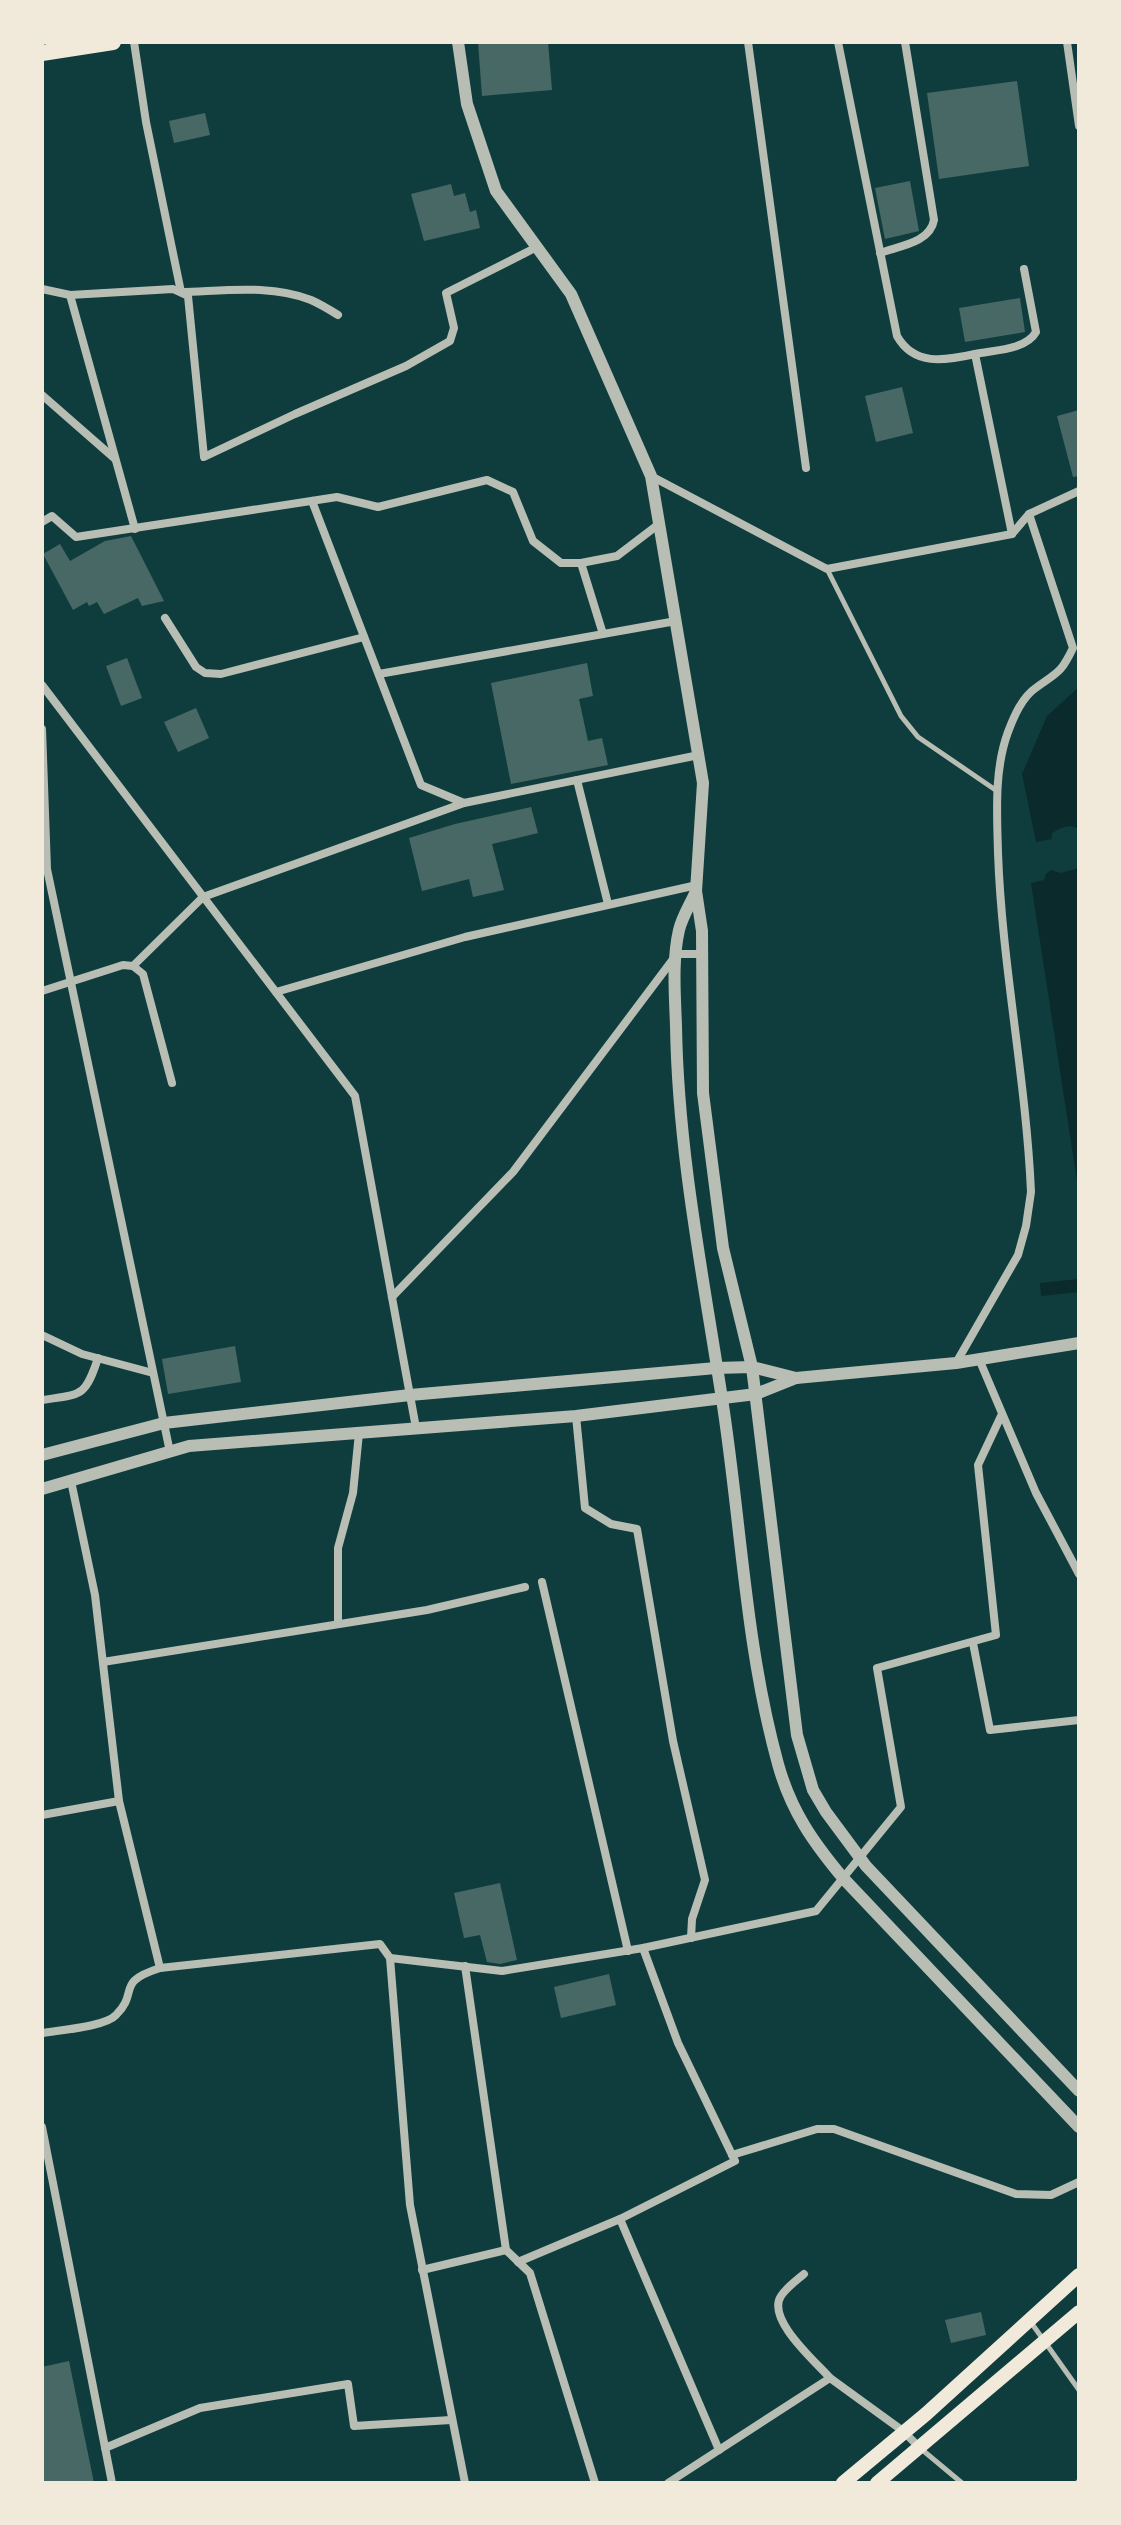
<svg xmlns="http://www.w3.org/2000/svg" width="1121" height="2525" font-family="Karla,sans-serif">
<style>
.water{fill:#0a2a2b}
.building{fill:#486865}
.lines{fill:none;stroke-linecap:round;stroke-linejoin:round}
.service{stroke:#b8beb3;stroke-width:5}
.minor{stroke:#b8beb3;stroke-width:8}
.tertiary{stroke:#b8beb3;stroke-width:12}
.secondary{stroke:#f1e9da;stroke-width:14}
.primary{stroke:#f1e9da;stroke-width:16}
</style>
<rect width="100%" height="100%" fill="#0f3d3e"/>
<!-- water -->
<g class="water">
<path d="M 1079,687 L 1079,829 C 1069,823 1061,828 1052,833 L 1052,839 L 1036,842 L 1022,774 L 1047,716 Z"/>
<path d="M 1079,868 L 1079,1194 L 1031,883 L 1044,880 L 1046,874 L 1051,870 L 1061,873 Z"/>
<path d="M 1079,1279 L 1079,1292 L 1041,1296 L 1040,1283 Z"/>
</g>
<!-- building -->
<g class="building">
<path d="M 478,42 L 548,42 L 552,90 L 482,96 Z"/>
<path d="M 1017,81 L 1029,166 L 939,179 L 927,93 Z"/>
<path d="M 205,113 L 210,135 L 174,143 L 169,121 Z"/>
<path d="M 910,181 L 919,231 L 885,239 L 875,188 Z"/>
<path d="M 451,184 L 454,196 L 465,193 L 470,212 L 476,210 L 480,228 L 424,241 L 411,194 Z"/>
<path d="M 1020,298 L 1025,332 L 965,342 L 959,308 Z"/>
<path d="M 902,387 L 913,433 L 876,442 L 865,396 Z"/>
<path d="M 1079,410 L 1079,476 L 1073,477 L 1057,416 Z"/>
<path d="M 131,536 L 164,601 L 142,606 L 138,598 L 104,614 L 97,602 L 89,606 L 87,602 L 73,610 L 43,554 L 60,544 L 70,561 L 105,541 Z"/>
<path d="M 127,658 L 142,698 L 121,706 L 106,666 Z"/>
<path d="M 587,663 L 593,696 L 579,699 L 588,741 L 602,738 L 608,765 L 511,784 L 491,683 Z"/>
<path d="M 196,708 L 209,738 L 178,752 L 164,722 Z"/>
<path d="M 531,807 L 538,833 L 492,844 L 504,890 L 473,897 L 469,879 L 422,891 L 409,838 L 455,824 Z"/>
<path d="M 235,1346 L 241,1382 L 168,1394 L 162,1359 Z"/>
<path d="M 500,1883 L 517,1960 L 500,1964 L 487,1962 L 480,1935 L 464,1938 L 454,1893 Z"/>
<path d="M 609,1974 L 616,2005 L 561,2018 L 554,1987 Z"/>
<path d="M 981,2312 L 986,2335 L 951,2343 L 945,2320 Z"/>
<path d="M 69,2361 L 94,2483 L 42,2483 L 42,2367 Z"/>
</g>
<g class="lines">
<!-- service -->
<g class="service">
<path d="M 827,569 L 901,716 L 918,737 L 997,791"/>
<path d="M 1030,2321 L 1079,2390"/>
<path d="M 920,2448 L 962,2483"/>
<path d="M 1077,2483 L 1079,2481"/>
</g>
<!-- minor -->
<g class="minor">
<path d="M 134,42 L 146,122 L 181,292 C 223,291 271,284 311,300 C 320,304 330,310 338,315"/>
<path d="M 748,42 L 806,468"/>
<path d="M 838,42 L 897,336 C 914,366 944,361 975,354 L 1012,534"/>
<path d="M 1067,42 L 1079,126"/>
<path d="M 880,253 C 899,246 930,243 934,220 L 905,42"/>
<path d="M 42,289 L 70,295 L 173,289 L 188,296 L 204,457 L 295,414 L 406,366 L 450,341 L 454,328 L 446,293 L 537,247"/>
<path d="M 70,295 L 135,529"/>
<path d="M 975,354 C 994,350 1026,350 1036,332 L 1024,269"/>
<path d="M 42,395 L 114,458"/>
<path d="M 651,476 L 827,569 L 1012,534 L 1029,514 L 1079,491"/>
<path d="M 312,501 L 421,785 L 464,803 L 699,755"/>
<path d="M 42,522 L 52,516 L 76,537 L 337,497 L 378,507 L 487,480 L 513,492 L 533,541 L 561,563 L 581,563 L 617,556 L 659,524"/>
<path d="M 581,563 L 603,634"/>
<path d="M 165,618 L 196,667 L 205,673 L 221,674 L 364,637"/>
<path d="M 379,674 L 676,621"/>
<path d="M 42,685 L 355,1096 L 416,1428"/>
<path d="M 42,729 L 47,869 L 170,1452"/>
<path d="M 577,780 L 608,904"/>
<path d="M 133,966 L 203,897 L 464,803"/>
<path d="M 42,991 L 123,965 L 133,966 L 143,974 L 172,1083"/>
<path d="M 276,992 L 465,937 L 697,885"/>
<path d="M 392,1297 L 513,1172 L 677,954 L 701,954"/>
<path d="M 42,1335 L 82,1354 L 153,1373"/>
<path d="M 979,1359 L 1036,1493 L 1079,1574"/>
<path d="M 956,1363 L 1018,1255 L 1026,1226 L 1031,1192 C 1026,1078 1002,966 998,853 C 997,813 994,770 1008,732 C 1014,716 1022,697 1037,687 C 1058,672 1061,673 1073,648 L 1029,514"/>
<path d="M 42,1400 C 81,1394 85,1398 98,1358"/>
<path d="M 576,1416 L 585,1508 L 611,1524 L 637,1529 L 673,1741 L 705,1880 L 692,1919 L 691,1938"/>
<path d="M 542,1582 L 628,1951"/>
<path d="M 338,1624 L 338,1548 L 353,1493 L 359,1433"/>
<path d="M 973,1643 L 990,1730 L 1079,1720"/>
<path d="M 103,1662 L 427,1610 L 525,1587"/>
<path d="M 42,1815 L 119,1801 L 95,1595 L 71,1481"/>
<path d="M 390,1958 L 502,1971 L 643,1948 L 816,1911 L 901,1807 L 877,1668 L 996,1635 L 978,1465 L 1002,1414"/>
<path d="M 465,1966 L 506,2250 L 530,2273 L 595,2483"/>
<path d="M 160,1968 L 380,1944 L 390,1958 L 410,2205 L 465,2483"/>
<path d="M 42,2033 C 59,2030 105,2027 116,2015 C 140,1991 114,1983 160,1968 L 119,1801"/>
<path d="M 42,2127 L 112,2483"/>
<path d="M 732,2155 L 817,2129 L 834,2129 L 1016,2194 L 1051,2195 L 1079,2182"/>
<path d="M 620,2219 L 735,2161 L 678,2043 L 643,1948"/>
<path d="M 518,2262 L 620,2219 L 719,2450"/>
<path d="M 422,2270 L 506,2250"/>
<path d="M 804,2274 C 797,2280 786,2288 781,2296 C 766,2319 815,2361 830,2378"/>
<path d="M 105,2448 L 200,2408 L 348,2384 L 354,2426 L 451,2420"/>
<path d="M 668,2483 L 830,2378 L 903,2431 L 919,2447"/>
</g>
<!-- tertiary -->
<g class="tertiary">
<path d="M 458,42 L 467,104 L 496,191 L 571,294 L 651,476 L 703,783 L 696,891 L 702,931 L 703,1093 L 723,1248 L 752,1367 L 797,1735 L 813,1790 L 826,1812 L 866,1866 L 1079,2091"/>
<path d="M 696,891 C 691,903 682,917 679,930 C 672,960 675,996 676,1026 C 678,1152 703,1275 722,1399 C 741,1520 745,1645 778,1764 C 791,1811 813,1842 843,1878 L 1079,2127"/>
<path d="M 42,1455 L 164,1423 L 410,1395 L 716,1368 L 752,1367 L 796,1378"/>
<path d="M 42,1489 L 189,1446 L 576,1416 L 756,1394 L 796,1378 L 956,1363 L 1079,1343"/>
</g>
<!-- secondary -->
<g class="secondary">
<path d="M 843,2483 L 926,2414 L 1079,2275"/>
<path d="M 877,2483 L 1079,2312"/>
</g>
<!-- primary -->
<path class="primary" d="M 42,53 L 113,42"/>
</g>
<!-- border -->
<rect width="1121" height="2525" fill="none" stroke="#f1e9da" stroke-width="88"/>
</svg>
